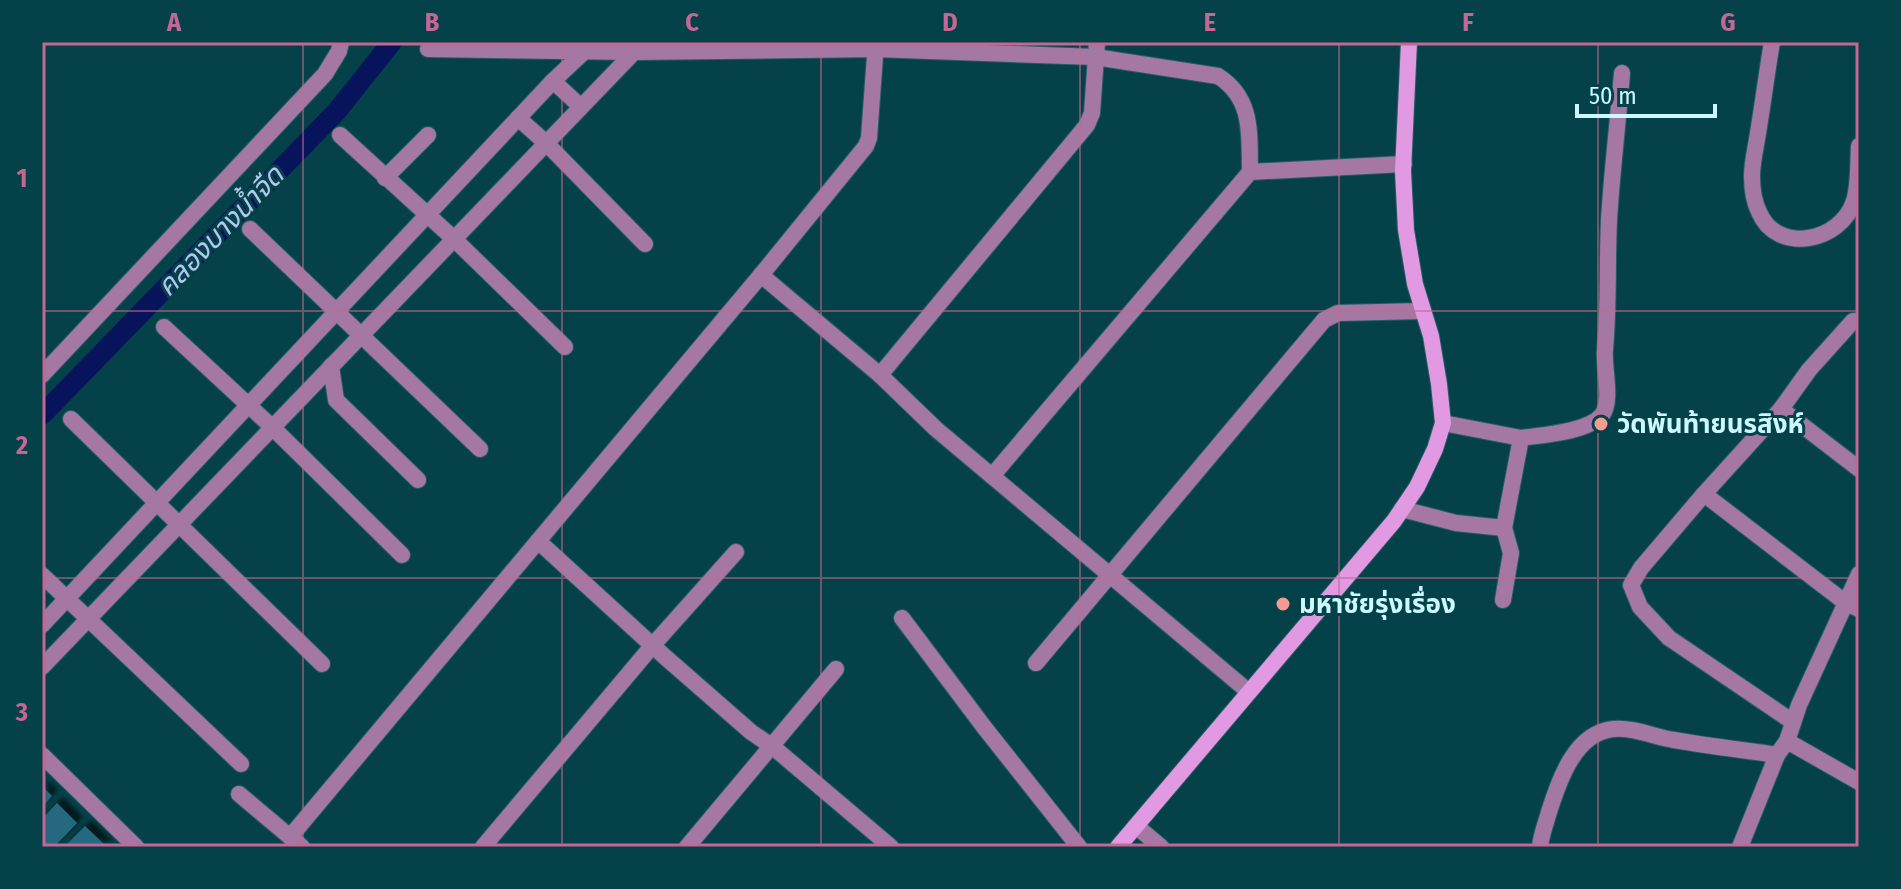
<svg xmlns="http://www.w3.org/2000/svg" width="1901" height="889" font-family="'Fira Sans Condensed','Noto Sans Thai',sans-serif">
<style>
.lines{fill:none;stroke-linecap:round;stroke-linejoin:round}
.canal{stroke:#07135a;stroke-width:20}
.building{fill:#26677f;filter:url(#shadow)}
.street-casing{stroke:#255e65;stroke-width:18}
.secondary-casing{stroke:#255e65;stroke-width:18}
.street{stroke:#a578a4;stroke-width:16}
.secondary{stroke:#e199e1;stroke-width:16}
.grid{fill:none;stroke:#c56794;stroke-width:2;stroke-opacity:0.55}
.poi-dot{fill:#f59c92;stroke:#054148;stroke-width:3}
.labels{text-anchor:middle;dominant-baseline:central;stroke-width:6;stroke-linejoin:round;paint-order:stroke}
.poi-label{font-size:26px;font-weight:bold;fill:#cbf9ff;stroke:#054148;text-anchor:start}
.water-label{font-size:28px;font-style:italic;fill:#b5c7f0;stroke:#054148}
.neatline{fill:none;stroke:#c56794;stroke-width:3}
.grid-label{font-size:26px;text-anchor:middle;font-weight:bold;fill:#c56794}
</style>
<defs>
<filter id="shadow"><feDropShadow dx="6" dy="-6" stdDeviation="2" flood-color="#0009"/></filter>
</defs>
<rect width="100%" height="100%" fill="#054148"/>
<g class="lines">
<!-- canal -->
<path class="canal" d="M 42,415 L 337,111 L 392,42"/>
</g>
<!-- building -->
<g class="building">
<path d="M 42,786 L 52,796 L 42,807 Z"/>
<path d="M 57,803 L 77,823 L 54,847 L 42,847 L 42,819 Z"/>
<path d="M 85,826 L 107,847 L 64,847 Z"/>
</g>
<g class="lines">
<!-- street casing -->
<g class="street-casing">
<g id="street">
<path d="M 1772,42 C 1767,72 1763,103 1758,133 C 1756,147 1752,162 1752,176 C 1752,187 1754,202 1759,212 C 1777,255 1841,242 1854,201 C 1859,186 1858,162 1859,146"/>
<path d="M 428,49 L 634,52 L 875,49 L 1095,57 L 1218,76 C 1254,99 1249,135 1250,172"/>
<path d="M 553,81 L 580,106"/>
<path d="M 518,118 L 545,142 L 645,244"/>
<path d="M 340,135 L 453,238 L 565,347"/>
<path d="M 385,178 L 428,135"/>
<path d="M 250,229 L 480,449"/>
<path d="M 761,275 L 880,375 L 936,429 L 1249,692"/>
<path d="M 164,327 L 272,427 L 402,555"/>
<path d="M 331,366 L 336,400 L 418,480"/>
<path d="M 42,375 L 325,74 L 339,51 L 341,42"/>
<path d="M 880,375 L 1087,125 L 1092,113 L 1097,42"/>
<path d="M 1781,409 L 1859,469"/>
<path d="M 71,419 L 322,664"/>
<path d="M 1443,423 L 1521,438"/>
<path d="M 992,476 L 1250,172 L 1404,164"/>
<path d="M 1704,494 L 1846,603 L 1859,609"/>
<path d="M 1402,509 L 1456,523 L 1504,528 L 1521,438 C 1542,435 1588,432 1602,415 C 1613,401 1603,366 1605,349 C 1609,306 1607,263 1609,220 C 1612,171 1618,122 1622,73"/>
<path d="M 538,541 L 664,656 L 751,732 L 773,747 L 891,847"/>
<path d="M 42,575 L 241,764"/>
<path d="M 1503,600 L 1511,553 L 1504,528"/>
<path d="M 902,618 L 984,727 L 1079,847"/>
<path d="M 42,625 L 553,81 L 588,48"/>
<path d="M 1036,663 L 1324,320 L 1338,313 L 1422,311"/>
<path d="M 42,667 L 638,48"/>
<path d="M 1793,722 L 1669,638 L 1640,607 L 1631,585 L 1641,568 L 1704,494 L 1781,409 L 1809,370 L 1853,321 L 1859,322"/>
<path d="M 1787,741 L 1859,782"/>
<path d="M 42,755 L 136,847"/>
<path d="M 239,794 L 302,847"/>
<path d="M 1136,826 L 1161,847"/>
<path d="M 290,837 L 761,275 L 866,146 L 869,138 L 876,42"/>
<path d="M 483,847 L 653,645 L 736,552"/>
<path d="M 687,847 L 836,669"/>
<path d="M 1540,847 C 1541,835 1546,823 1549,812 C 1559,780 1575,733 1613,729 C 1634,727 1654,737 1674,740 C 1708,746 1743,750 1777,755"/>
<path d="M 1740,847 L 1777,755 L 1787,741 L 1799,705 L 1859,574"/>
</g>
</g>
<!-- secondary casing -->
<g class="secondary-casing">
<path id="secondary" d="M 1118,847 L 1394,521 L 1417,487 L 1435,449 L 1443,423 L 1439,384 L 1431,336 L 1415,284 L 1406,230 L 1403,171 L 1409,42"/>
</g>
<!-- street -->
<use href="#street" class="street"/>
<!-- secondary -->
<use href="#secondary" class="secondary"/>
</g>
<!-- grid -->
<path class="grid" d="M 303,42 L 303,847M 562,42 L 562,847M 821,42 L 821,847M 1080,42 L 1080,847M 1339,42 L 1339,847M 1598,42 L 1598,847M 42,311 L 1859,311M 42,578 L 1859,578"/>
<!-- markers -->
<g class="poi-dot">
<circle cx="1601" cy="424" r="8"/>
<circle cx="1283" cy="604" r="8"/>
</g>
<g class="labels">
<!-- poi labels -->
<g class="poi-label">
<text x="1617" y="424">วัดพันท้ายนรสิงห์</text>
<text x="1299" y="604">มหาชัยรุ่งเรื่อง</text>
</g>
<!-- water labels -->
<g class="water-label">
<text transform="translate(220 231) rotate(-46)">คลองบางน้ำจืด</text>
</g>
</g>
<!-- border -->
<rect width="1901" height="889" fill="none" stroke="#054148" stroke-width="88"/>
<!-- scale -->
<path d="M1577 104v12h138v-12" fill="none" stroke="#cbf9ff" stroke-width="4"/>
<text x="1589" y="104" font-size="24" fill="#cbf9ff" stroke="#054148" stroke-width="6" paint-order="stroke">50 m</text>
<rect x="44" y="44" width="1813" height="801" class="neatline"/>
<g class="grid-label">
<text x="174" y="31">A</text>
<text x="432" y="31">B</text>
<text x="692" y="31">C</text>
<text x="950" y="31">D</text>
<text x="1210" y="31">E</text>
<text x="1468" y="31">F</text>
<text x="1728" y="31">G</text>
<text x="22" y="187">1</text>
<text x="22" y="454">2</text>
<text x="22" y="721">3</text>
</g>
</svg>
